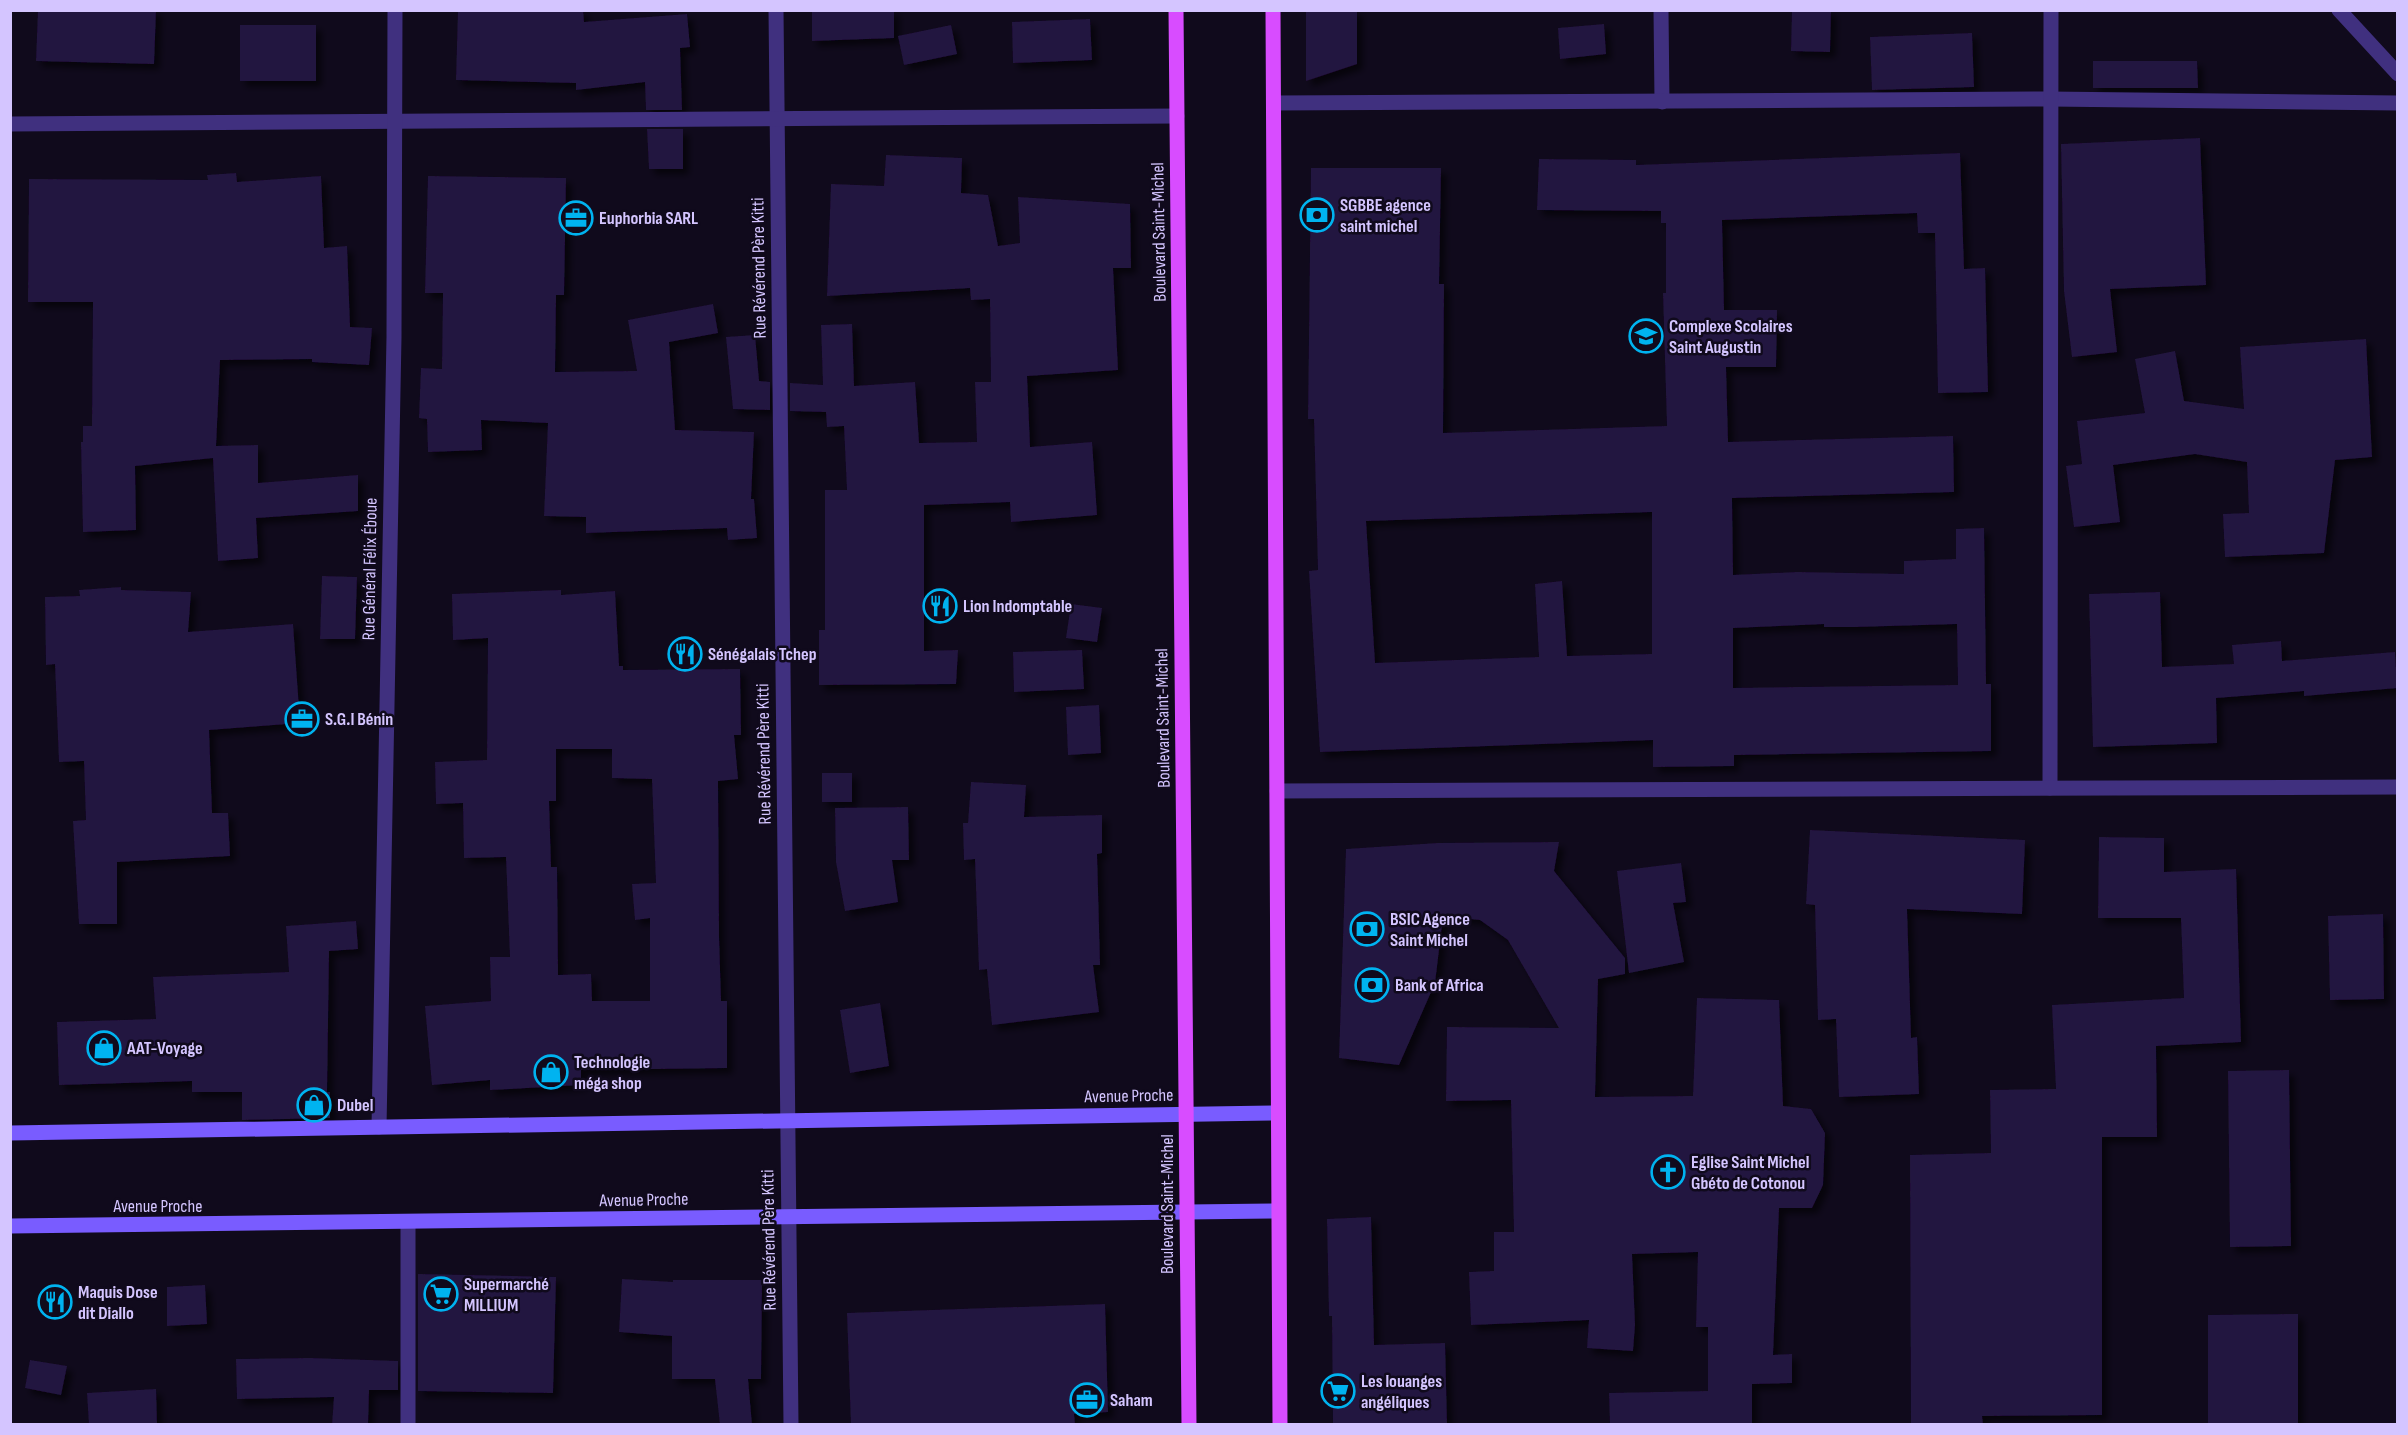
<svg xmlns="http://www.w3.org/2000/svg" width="2408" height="1435" font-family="'Sofia Sans Condensed',sans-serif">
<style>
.building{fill:#23143f;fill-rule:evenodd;filter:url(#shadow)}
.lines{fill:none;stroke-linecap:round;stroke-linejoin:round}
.street{stroke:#40307f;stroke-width:15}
.secondary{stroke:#795cff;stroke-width:15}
.primary{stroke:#d84cff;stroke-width:15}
.labels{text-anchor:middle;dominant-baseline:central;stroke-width:5;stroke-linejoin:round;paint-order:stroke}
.poi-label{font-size:18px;font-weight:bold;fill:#d4c5ff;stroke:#100a1c;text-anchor:start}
.street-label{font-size:18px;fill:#d4c5ff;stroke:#100a1c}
</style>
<defs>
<filter id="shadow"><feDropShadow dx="5.5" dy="5.5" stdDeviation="3" flood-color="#0009"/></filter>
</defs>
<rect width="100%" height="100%" fill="#100a1c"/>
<!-- building -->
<g class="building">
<path d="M 38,10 L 156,10 L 154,64 L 36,61 Z"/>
<path d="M 458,10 L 583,10 L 584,22 L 687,14 L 690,47 L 680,48 L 682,110 L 646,110 L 645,82 L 576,90 L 576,83 L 456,80 Z"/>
<path d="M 812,10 L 894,10 L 894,38 L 812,41 Z"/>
<path d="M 1306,10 L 1357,10 L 1357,64 L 1306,81 Z"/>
<path d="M 1792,10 L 1831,10 L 1830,52 L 1791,51 Z"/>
<path d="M 1090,19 L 1092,60 L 1013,63 L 1012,22 Z"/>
<path d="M 1604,24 L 1606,54 L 1560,59 L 1558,28 Z"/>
<rect x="240" y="25" width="76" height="56"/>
<path d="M 951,25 L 957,54 L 904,65 L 898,36 Z"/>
<path d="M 1972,33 L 1974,87 L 1872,90 L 1870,37 Z"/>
<path d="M 2093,61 L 2197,61 L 2198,88 L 2093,88 Z"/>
<path d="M 647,129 L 683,129 L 683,169 L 649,169 Z"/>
<path d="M 2200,138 L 2206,285 L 2110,289 L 2117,352 L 2072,357 L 2064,291 L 2061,144 Z"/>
<path d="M 1960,153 L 1964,269 L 1985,268 L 1988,392 L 1938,393 L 1935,233 L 1918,233 L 1917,213 L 1722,220 L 1724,310 L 1777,310 L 1776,367 L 1726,367 L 1728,442 L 1953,436 L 1954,492 L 1732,498 L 1733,575 L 1797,572 L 1904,574 L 1904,561 L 1956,559 L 1956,529 L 1984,528 L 1986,684 L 1991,684 L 1991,751 L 1734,755 L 1734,766 L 1653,767 L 1653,740 L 1320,752 L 1309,571 L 1318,570 L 1314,419 L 1308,419 L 1311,168 L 1441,168 L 1439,284 L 1444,284 L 1443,433 L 1667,426 L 1663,293 L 1666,293 L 1666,223 L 1661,223 L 1661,211 L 1537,210 L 1539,159 L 1636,160 L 1636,165 ZM 1652,512 L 1652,654 L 1567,656 L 1562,581 L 1535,584 L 1539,657 L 1375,663 L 1366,521 ZM 1824,624 L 1824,627 L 1854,627 L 1957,624 L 1958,685 L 1733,688 L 1733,628 Z"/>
<path d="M 886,155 L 962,158 L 961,193 L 988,195 L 998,246 L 1020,243 L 1018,197 L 1130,204 L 1131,268 L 1113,268 L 1118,370 L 1027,376 L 1030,447 L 1092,442 L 1097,515 L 1011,522 L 1010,502 L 924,505 L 924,651 L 958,650 L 956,684 L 819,685 L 819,630 L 825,630 L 825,490 L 847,490 L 844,426 L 827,427 L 826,412 L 790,411 L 790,383 L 823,385 L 821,325 L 852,324 L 854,386 L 915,382 L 919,443 L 977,442 L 975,382 L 991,382 L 990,299 L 971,300 L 970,288 L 827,296 L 831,184 L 884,186 Z"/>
<path d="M 236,173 L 237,182 L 321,176 L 324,248 L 347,246 L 350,327 L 372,328 L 369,365 L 312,362 L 312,359 L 220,360 L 216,446 L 258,445 L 258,483 L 358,475 L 358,511 L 256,518 L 258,558 L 218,561 L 213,458 L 135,466 L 136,530 L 83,532 L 81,442 L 83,442 L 83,426 L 92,426 L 93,302 L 28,302 L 29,179 L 208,180 L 207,175 Z"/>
<path d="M 428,176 L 566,178 L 564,295 L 556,295 L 555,372 L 637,371 L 628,320 L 713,304 L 718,333 L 669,342 L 675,430 L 754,432 L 751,499 L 754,499 L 757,538 L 728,540 L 727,528 L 586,533 L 586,517 L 544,516 L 548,423 L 481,420 L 482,450 L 428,452 L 427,419 L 419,418 L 421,368 L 442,369 L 443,293 L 425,293 Z"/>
<path d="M 755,335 L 759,381 L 770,382 L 770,410 L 733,409 L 726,337 Z"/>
<path d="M 2366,339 L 2372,457 L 2335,460 L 2324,553 L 2225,557 L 2223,514 L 2249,513 L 2247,462 L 2195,454 L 2113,465 L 2120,522 L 2074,527 L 2066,466 L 2082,464 L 2077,421 L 2145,413 L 2135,359 L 2175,351 L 2184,401 L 2244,409 L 2240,347 Z"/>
<path d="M 322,576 L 357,577 L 355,639 L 320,639 Z"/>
<path d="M 121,587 L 121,590 L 191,592 L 188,632 L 293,624 L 300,723 L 209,730 L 212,813 L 228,813 L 230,856 L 117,862 L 117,924 L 79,924 L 73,821 L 86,820 L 84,761 L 59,762 L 55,664 L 46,665 L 45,597 L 80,596 L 79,590 Z"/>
<path d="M 561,590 L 561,595 L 615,591 L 619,666 L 623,666 L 623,670 L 740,669 L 741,735 L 734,735 L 738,779 L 718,781 L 719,936 L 721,1001 L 727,1001 L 727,1068 L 581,1070 L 581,1085 L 490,1090 L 490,1080 L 432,1085 L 425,1006 L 491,1001 L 490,957 L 510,957 L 506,857 L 464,858 L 463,803 L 436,804 L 435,762 L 487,760 L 488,638 L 453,640 L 452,594 ZM 556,749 L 612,749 L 612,778 L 652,779 L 656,883 L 632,884 L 635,920 L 650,918 L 650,1001 L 592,1001 L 591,974 L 558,975 L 557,867 L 551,867 L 549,801 L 556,801 Z"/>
<path d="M 2160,592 L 2162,667 L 2234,664 L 2232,645 L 2281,641 L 2282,661 L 2395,652 L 2397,688 L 2304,696 L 2304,691 L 2216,698 L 2217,743 L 2093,747 L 2089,594 Z"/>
<path d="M 1071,604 L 1102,608 L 1097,642 L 1066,638 Z"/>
<path d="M 1082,650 L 1084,689 L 1014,692 L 1013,652 Z"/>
<path d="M 1099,705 L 1101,753 L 1068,755 L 1066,707 Z"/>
<rect x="822" y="773" width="30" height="29"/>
<path d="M 971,782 L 1026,785 L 1024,817 L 1102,815 L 1102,853 L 1097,854 L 1100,965 L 1093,965 L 1099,1012 L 992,1025 L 987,969 L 979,970 L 975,859 L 964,860 L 963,823 L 968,823 Z"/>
<path d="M 908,807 L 909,860 L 892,860 L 898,902 L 845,911 L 836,862 L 835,808 Z"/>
<path d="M 1810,830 L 2025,840 L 2022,914 L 1907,909 L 1911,1038 L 1917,1037 L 1919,1094 L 1839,1097 L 1836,1019 L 1818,1020 L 1815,905 L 1806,904 Z"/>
<path d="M 2099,837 L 2164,838 L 2164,872 L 2236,869 L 2241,1042 L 2156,1046 L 2157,1137 L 2102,1137 L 2102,1415 L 1982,1416 L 1983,1425 L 1911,1425 L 1910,1155 L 1991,1153 L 1990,1090 L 2056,1089 L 2052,1005 L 2184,998 L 2181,918 L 2098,918 Z"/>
<path d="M 1559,842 L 1554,871 L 1625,958 L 1625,974 L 1598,979 L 1595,1097 L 1693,1096 L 1697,998 L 1779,1000 L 1783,1106 L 1811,1109 L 1825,1133 L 1823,1185 L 1812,1208 L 1779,1208 L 1773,1355 L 1792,1354 L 1792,1383 L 1752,1384 L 1752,1425 L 1610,1425 L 1609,1393 L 1708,1391 L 1708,1327 L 1696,1327 L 1698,1252 L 1632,1254 L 1635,1325 L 1633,1351 L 1587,1348 L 1589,1320 L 1471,1325 L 1469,1272 L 1494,1271 L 1494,1232 L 1514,1232 L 1511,1100 L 1446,1101 L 1447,1027 L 1559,1028 L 1508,940 L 1480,920 L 1443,916 L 1435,983 L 1399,1065 L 1339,1058 L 1346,849 L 1438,843 Z"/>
<path d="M 1681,863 L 1686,902 L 1673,903 L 1684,962 L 1629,973 L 1617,871 Z"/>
<path d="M 2383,914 L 2384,999 L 2330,1000 L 2328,916 Z"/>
<path d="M 356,921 L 358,949 L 329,951 L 327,1092 L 330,1092 L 330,1118 L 242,1120 L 242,1092 L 192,1092 L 192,1081 L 59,1085 L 57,1022 L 156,1019 L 153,977 L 289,972 L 286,926 Z"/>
<path d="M 880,1003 L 889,1066 L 850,1073 L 840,1010 Z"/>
<path d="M 2289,1070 L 2291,1246 L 2230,1247 L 2228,1071 Z"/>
<path d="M 1371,1217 L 1374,1345 L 1445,1343 L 1447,1425 L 1333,1425 L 1332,1316 L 1329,1316 L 1327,1219 Z"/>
<path d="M 418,1274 L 556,1277 L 553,1393 L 418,1391 Z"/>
<path d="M 622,1279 L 673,1282 L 673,1280 L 762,1280 L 761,1379 L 748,1379 L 752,1425 L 720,1425 L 715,1379 L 672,1379 L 672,1336 L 619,1332 Z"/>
<path d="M 205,1285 L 207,1324 L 167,1326 L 167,1287 Z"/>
<path d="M 1105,1304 L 1108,1412 L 1074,1414 L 1075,1425 L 851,1425 L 847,1313 Z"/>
<path d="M 2298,1314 L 2298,1425 L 2208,1425 L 2208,1315 Z"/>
<path d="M 310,1358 L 398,1361 L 398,1390 L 369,1390 L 368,1425 L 332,1425 L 334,1397 L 237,1399 L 236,1359 Z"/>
<path d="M 30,1360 L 67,1366 L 61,1395 L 25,1388 Z"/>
<path d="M 156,1389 L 157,1425 L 89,1425 L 87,1393 Z"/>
</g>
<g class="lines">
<!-- street -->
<g class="street">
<path d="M 776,10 L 791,1424"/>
<path d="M 1661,10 L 1662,102"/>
<path d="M 2339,10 L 2398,74"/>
<path d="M 1274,103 L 2049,99 L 2398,103"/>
<path d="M 10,124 L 1177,116"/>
<path d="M 2050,788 L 2051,10"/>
<path d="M 1277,791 L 2398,787"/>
<path d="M 379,1127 L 394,337 L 395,10"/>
<path d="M 408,1424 L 408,1223"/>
</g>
<!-- secondary -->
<g class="secondary">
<path d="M 10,1133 L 1277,1113"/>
<path d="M 10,1226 L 1278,1211"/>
</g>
<!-- primary -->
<g class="primary">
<path d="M 1176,10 L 1189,1424"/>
<path d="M 1273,10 L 1280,1424"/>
</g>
</g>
<!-- icons -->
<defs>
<g id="bank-ring" transform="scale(1.725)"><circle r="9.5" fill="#100a1c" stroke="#00b3f0" stroke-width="1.5"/><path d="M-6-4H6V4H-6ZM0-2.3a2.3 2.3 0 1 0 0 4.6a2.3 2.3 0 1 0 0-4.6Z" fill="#00b3f0"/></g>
<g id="office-ring" transform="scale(1.725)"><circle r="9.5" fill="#100a1c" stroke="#00b3f0" stroke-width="1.5"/><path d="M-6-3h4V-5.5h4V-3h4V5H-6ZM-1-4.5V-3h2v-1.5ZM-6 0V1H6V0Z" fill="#00b3f0"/></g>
<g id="school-ring" transform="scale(1.725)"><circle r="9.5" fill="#100a1c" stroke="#00b3f0" stroke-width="1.5"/><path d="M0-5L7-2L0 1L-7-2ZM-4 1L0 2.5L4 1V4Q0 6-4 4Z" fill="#00b3f0"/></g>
<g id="restaurant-ring" transform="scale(1.725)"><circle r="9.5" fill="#100a1c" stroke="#00b3f0" stroke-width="1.5"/><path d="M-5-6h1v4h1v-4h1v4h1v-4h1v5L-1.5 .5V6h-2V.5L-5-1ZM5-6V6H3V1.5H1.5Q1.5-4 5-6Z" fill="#00b3f0"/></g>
<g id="shop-ring" transform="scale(1.725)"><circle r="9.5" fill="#100a1c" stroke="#00b3f0" stroke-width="1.5"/><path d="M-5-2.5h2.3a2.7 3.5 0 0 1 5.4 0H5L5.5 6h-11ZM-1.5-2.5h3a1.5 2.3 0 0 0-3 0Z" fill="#00b3f0"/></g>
<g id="church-ring" transform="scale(1.725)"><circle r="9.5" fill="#100a1c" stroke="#00b3f0" stroke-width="1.5"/><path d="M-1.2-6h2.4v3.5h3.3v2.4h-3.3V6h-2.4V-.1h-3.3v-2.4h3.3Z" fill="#00b3f0"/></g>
<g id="supermarket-ring" transform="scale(1.725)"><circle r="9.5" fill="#100a1c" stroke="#00b3f0" stroke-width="1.5"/><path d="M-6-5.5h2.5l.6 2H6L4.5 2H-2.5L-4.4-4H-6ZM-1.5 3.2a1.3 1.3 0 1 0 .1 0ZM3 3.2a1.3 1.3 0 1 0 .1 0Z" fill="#00b3f0"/></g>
</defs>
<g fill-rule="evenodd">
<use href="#bank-ring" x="1317" y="215"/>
<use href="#office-ring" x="576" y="218"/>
<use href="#school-ring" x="1646" y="336"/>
<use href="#restaurant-ring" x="940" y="606"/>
<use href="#restaurant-ring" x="685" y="654"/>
<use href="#office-ring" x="302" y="719"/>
<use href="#bank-ring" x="1367" y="929"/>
<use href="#bank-ring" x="1372" y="985"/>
<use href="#shop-ring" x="104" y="1048"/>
<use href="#shop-ring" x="551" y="1072"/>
<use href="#shop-ring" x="314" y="1105"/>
<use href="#church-ring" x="1668" y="1172"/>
<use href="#supermarket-ring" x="441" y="1294"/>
<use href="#restaurant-ring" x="55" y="1302"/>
<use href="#supermarket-ring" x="1338" y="1391"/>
<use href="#office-ring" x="1087" y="1400"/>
</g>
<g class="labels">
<!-- poi labels -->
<g class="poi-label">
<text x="1340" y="205">SGBBE agence<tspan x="1340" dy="21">saint michel</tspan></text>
<text x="599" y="218">Euphorbia SARL</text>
<text x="1669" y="326">Complexe Scolaires<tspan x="1669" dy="21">Saint Augustin</tspan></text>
<text x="963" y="606">Lion Indomptable</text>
<text x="708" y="654">Sénégalais Tchep</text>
<text x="325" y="719">S.G.I Bénin</text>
<text x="1390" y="919">BSIC Agence<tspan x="1390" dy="21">Saint Michel</tspan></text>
<text x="1395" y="985">Bank of Africa</text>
<text x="127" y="1048">AAT-Voyage</text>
<text x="574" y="1062">Technologie<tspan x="574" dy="21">méga shop</tspan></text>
<text x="337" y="1105">Dubel</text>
<text x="1691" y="1162">Eglise Saint Michel<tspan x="1691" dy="21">Gbéto de Cotonou</tspan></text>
<text x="464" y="1284">Supermarché<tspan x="464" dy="21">MILLIUM</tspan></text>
<text x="78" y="1292">Maquis Dose<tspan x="78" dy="21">dit Diallo</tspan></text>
<text x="1361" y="1381">Les louanges<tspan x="1361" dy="21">angéliques</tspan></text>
<text x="1110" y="1400">Saham</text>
</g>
<!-- street labels -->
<g class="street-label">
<text transform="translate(1159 232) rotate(-91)">Boulevard Saint-Michel</text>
<text transform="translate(759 268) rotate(-91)">Rue Révérend Père Kitti</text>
<text transform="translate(370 569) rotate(-89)">Rue Général Félix Éboue</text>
<text transform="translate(1163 718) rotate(-91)">Boulevard Saint-Michel</text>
<text transform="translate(764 754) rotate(-91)">Rue Révérend Père Kitti</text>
<text transform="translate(1129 1096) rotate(-1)">Avenue Proche</text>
<text transform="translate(644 1200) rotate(-1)">Avenue Proche</text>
<text transform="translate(1167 1204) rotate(-90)">Boulevard Saint-Michel</text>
<text x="158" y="1206">Avenue Proche</text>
<text transform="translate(769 1240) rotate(-91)">Rue Révérend Père Kitti</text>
</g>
</g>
<!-- border -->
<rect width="2408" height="1435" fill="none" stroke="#d4c5ff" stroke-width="24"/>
</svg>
